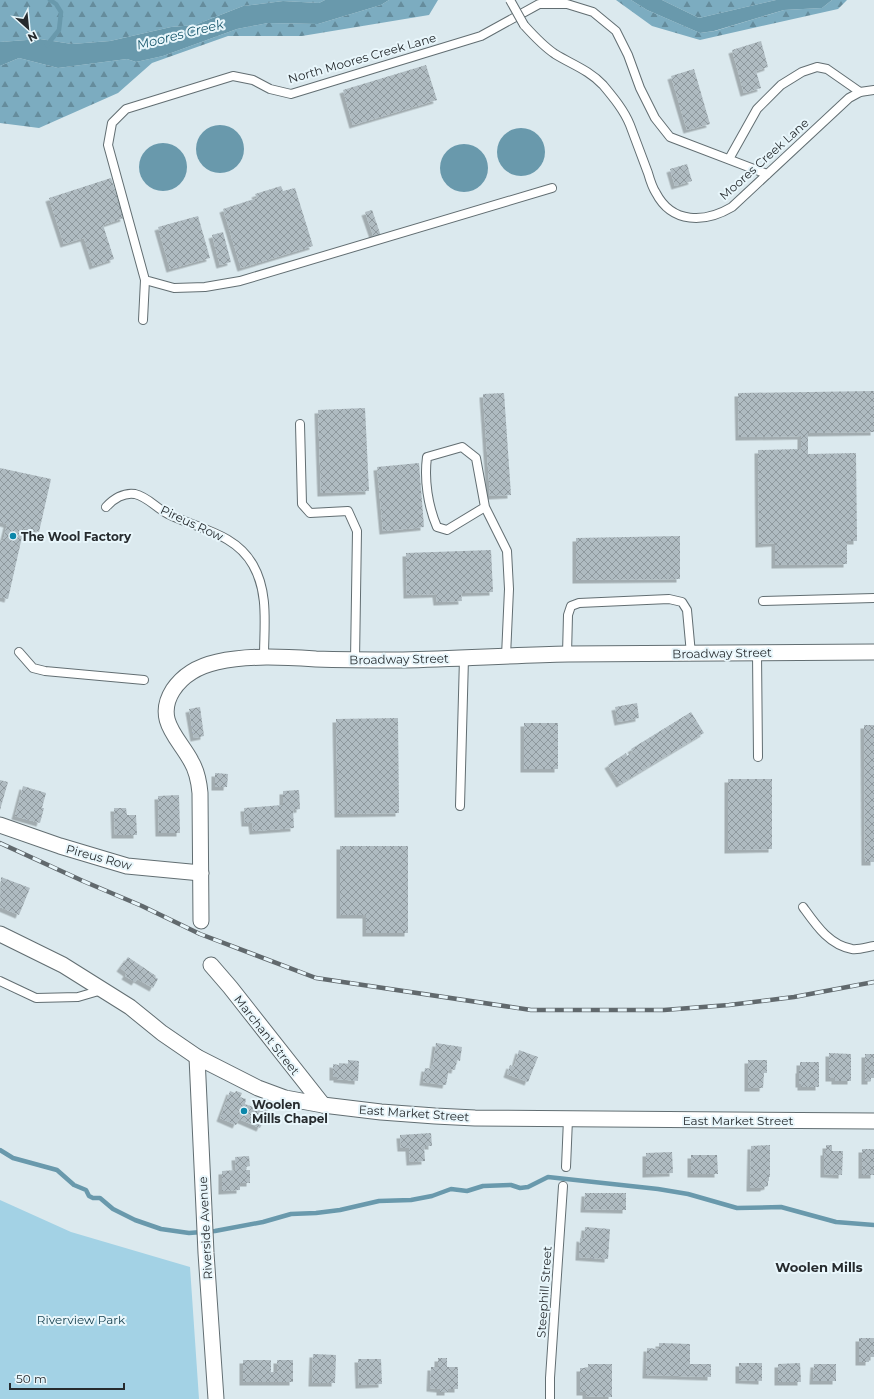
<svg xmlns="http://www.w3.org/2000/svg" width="874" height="1399" font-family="Montserrat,sans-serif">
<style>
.forest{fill:url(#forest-firs)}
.park{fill:#a3d2e5}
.water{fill:#6999ac}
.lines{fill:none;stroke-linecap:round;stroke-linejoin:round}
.stream{stroke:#6999ac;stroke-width:4.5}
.building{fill:url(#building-cross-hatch);filter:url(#shadow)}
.lane-casing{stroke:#626e72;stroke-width:10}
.street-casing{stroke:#626e72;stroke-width:17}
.lane{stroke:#fff;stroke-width:8}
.street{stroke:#fff;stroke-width:15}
.rail-casing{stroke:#61696d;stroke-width:4.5}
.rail{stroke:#e8f6fb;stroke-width:3;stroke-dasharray:9;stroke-linecap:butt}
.lane-bridge-casing{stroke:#626e72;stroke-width:10;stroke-linecap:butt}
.lane-bridge{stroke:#fff;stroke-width:8}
.poi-dot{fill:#0b87aa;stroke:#e8f6fb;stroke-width:1.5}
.labels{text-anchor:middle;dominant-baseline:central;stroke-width:4;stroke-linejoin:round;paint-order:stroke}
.street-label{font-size:12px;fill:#262b2e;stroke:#e8f6fb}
.poi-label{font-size:12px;font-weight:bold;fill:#262b2e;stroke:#e8f6fb;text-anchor:start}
.park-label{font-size:12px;fill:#194352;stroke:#e8f6fb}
.water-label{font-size:13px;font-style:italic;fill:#1c5a6f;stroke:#e8f6fb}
.neighbourhood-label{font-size:13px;font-weight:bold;fill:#262b2e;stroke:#e8f6fb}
</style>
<defs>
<pattern id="forest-firs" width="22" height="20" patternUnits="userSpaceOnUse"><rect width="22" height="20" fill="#7cacc0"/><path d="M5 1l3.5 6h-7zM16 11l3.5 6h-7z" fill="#658c9c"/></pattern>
<pattern id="building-cross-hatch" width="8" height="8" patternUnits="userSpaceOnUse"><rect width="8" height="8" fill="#afbbc1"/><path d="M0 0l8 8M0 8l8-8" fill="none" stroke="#8e989d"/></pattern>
<filter id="shadow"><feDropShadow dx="-3.5" dy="3.5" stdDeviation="0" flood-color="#0004"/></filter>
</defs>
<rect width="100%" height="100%" fill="#dbe9ee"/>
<!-- forest -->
<g class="forest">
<path d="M 0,0 L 325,0 L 319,3 L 283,1 L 243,6 L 195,25 L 171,27 L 110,41 L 72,44 L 40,39 L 0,42 Z"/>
<path d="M 389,0 L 438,0 L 429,15 L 302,36 L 228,36 L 152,63 L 118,93 L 39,128 L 0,123 L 0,66 L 19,58 L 58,68 L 127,59 L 136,62 L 163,56 L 237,29 L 268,23 L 318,24 L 381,5 Z"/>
<path d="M 616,0 L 631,0 L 647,10 L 700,33 L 715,31 L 784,10 L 822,8 L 832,0 L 847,0 L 838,9 L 700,40 L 652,26 Z"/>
<path d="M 662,0 L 776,0 L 699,18 Z"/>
</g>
<!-- park -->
<path class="park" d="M 0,1200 L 71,1232 L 190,1267 L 199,1399 L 0,1399 Z"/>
<!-- water -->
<g class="water">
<path d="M 325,0 L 389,0 L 381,5 L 318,24 L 268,23 L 237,29 L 163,56 L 136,62 L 127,59 L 58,68 L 19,58 L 0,66 L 0,42 L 40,39 L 72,44 L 110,41 L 171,27 L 195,25 L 243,6 L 283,1 L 319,3 Z"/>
<path d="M 631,0 L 662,0 L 699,18 L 776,0 L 832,0 L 822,8 L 784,10 L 714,31 L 700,33 L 647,10 Z"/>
<circle cx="220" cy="149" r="24"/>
<circle cx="521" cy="152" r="24"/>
<circle cx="163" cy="167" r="24"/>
<circle cx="464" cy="168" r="24"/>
</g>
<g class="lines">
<!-- stream -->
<g class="stream">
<path d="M 47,45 L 59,30 L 61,12 L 56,4 L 50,0"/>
<path d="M 0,1150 L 13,1158 L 57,1170 L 74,1185 L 86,1190 L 89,1196 L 93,1198 L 100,1198 L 113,1209 L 135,1220 L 161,1229 L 189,1233 L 215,1231 L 263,1222 L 291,1214 L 316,1213 L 340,1210 L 379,1201 L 411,1200 L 432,1196 L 451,1189 L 467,1191 L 483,1186 L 511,1185 L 520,1188 L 528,1187 L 548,1177 L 658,1189 L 688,1194 L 737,1208 L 781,1207 L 836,1222 L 874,1225"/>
</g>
</g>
<!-- building -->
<g class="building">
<path d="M 761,41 L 768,67 L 756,71 L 761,88 L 744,93 L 732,50 Z"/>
<path d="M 426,65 L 437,100 L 353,125 L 343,90 Z"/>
<path d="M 694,69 L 710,124 L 687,130 L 671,76 Z"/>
<path d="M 687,164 L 692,181 L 675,186 L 670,169 Z"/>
<path d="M 111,178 L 124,218 L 103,225 L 114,259 L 93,266 L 84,238 L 64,244 L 49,198 Z"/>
<path d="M 281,186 L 283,191 L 295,188 L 313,246 L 241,268 L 223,209 L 257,198 L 255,194 Z"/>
<path d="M 372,210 L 381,236 L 374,238 L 365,212 Z"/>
<path d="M 198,216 L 210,258 L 170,269 L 158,227 Z"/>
<path d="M 223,232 L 231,262 L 220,265 L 212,235 Z"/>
<path d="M 874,391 L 874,432 L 808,433 L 808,454 L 856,453 L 857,541 L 847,541 L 847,564 L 775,565 L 775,543 L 759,544 L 758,450 L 801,449 L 801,436 L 739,437 L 738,393 Z"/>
<path d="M 504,393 L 511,495 L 490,496 L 483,394 Z"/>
<path d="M 365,408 L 369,491 L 321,493 L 318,410 Z"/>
<path d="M 419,463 L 424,527 L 383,531 L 377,467 Z"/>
<path d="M 0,468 L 51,479 L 39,532 L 24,528 L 8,599 L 0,597 L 0,540 L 3,541 L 7,524 L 0,522 Z"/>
<path d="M 680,536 L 680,579 L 576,580 L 576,538 Z"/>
<path d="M 491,550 L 493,592 L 461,593 L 462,601 L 437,602 L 436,594 L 407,595 L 406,553 Z"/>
<path d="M 637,703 L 639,718 L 618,722 L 615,707 Z"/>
<path d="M 200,707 L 204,736 L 194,738 L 189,709 Z"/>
<path d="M 691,712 L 704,733 L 620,784 L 608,765 L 626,753 L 627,756 L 633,752 L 631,749 Z"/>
<path d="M 398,718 L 399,813 L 338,814 L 336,719 Z"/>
<rect x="524" y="723" width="34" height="46"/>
<path d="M 864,725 L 874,725 L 874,862 L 865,862 Z"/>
<path d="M 215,773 L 228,774 L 227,787 L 215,787 Z"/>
<path d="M 728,779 L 772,779 L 772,849 L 728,850 Z"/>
<path d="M 0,780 L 8,782 L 0,810 Z"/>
<path d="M 23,786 L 46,793 L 42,808 L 44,808 L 40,823 L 15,816 Z"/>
<path d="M 299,790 L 300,809 L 293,810 L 294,828 L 253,831 L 252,823 L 245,823 L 244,808 L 283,805 L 283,791 Z"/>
<path d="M 179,795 L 180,833 L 159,833 L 158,796 Z"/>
<path d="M 114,808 L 126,808 L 127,815 L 136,815 L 137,835 L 115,835 Z"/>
<path d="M 340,846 L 408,846 L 408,933 L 366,933 L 366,915 L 340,915 Z"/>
<path d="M 1,877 L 30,888 L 19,915 L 0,907 Z"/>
<path d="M 128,957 L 156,976 L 155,977 L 158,979 L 153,988 L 137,979 L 135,982 L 125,976 L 127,973 L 120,968 Z"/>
<path d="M 436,1043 L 462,1047 L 460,1061 L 457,1060 L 455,1070 L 449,1069 L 446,1085 L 423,1082 L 425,1068 L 431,1069 L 431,1065 L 433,1065 Z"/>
<path d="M 519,1050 L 538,1057 L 528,1082 L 507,1074 L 510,1065 L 514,1067 Z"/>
<path d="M 829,1053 L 851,1054 L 851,1081 L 835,1081 L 835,1078 L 829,1078 Z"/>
<path d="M 865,1054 L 874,1054 L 874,1078 L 871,1078 L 871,1081 L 865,1081 Z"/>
<path d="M 348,1060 L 359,1061 L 358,1081 L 337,1079 L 337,1077 L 333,1077 L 333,1064 L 339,1065 L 339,1063 L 348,1064 Z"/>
<path d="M 748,1060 L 767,1060 L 767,1073 L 764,1073 L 763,1088 L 748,1088 Z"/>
<path d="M 800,1062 L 819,1062 L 819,1087 L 801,1087 L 801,1084 L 799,1084 L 799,1070 L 800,1070 Z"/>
<path d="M 230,1091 L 235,1093 L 236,1091 L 242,1093 L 240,1097 L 246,1099 L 245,1104 L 256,1108 L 257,1105 L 269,1109 L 260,1128 L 239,1119 L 236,1125 L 220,1118 Z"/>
<path d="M 431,1133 L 432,1146 L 424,1146 L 425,1161 L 410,1162 L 409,1148 L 401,1148 L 400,1135 Z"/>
<path d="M 770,1145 L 770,1177 L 769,1177 L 769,1181 L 768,1181 L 768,1186 L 764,1187 L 764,1188 L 750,1188 L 751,1146 Z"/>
<path d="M 826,1145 L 832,1145 L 832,1151 L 843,1151 L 842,1175 L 824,1174 L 824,1152 L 826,1152 Z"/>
<rect x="862" y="1149" width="12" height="26"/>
<path d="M 672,1152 L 673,1173 L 646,1174 L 646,1153 Z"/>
<path d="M 691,1155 L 717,1155 L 718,1174 L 691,1174 Z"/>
<path d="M 249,1156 L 250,1166 L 246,1167 L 246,1170 L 250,1170 L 250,1183 L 240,1183 L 240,1190 L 222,1191 L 222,1171 L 236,1170 L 235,1157 Z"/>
<path d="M 585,1193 L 626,1193 L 626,1210 L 584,1209 Z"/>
<path d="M 585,1227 L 610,1229 L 608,1259 L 579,1257 L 580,1238 L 584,1239 Z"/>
<path d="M 859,1338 L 874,1338 L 874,1357 L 869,1357 L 869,1362 L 859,1362 Z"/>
<path d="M 659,1343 L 690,1344 L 690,1364 L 711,1364 L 711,1377 L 646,1375 L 647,1348 L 659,1349 Z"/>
<path d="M 313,1354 L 336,1355 L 335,1383 L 312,1383 Z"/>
<path d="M 438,1358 L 447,1358 L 447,1367 L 458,1367 L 458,1389 L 448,1389 L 448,1392 L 440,1392 L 440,1389 L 430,1388 L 431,1367 L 438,1367 Z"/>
<path d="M 358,1359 L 381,1359 L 382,1384 L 359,1385 Z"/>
<path d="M 243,1360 L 271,1360 L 271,1372 L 277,1372 L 277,1360 L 293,1360 L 293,1382 L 243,1382 Z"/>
<path d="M 739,1363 L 762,1363 L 762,1381 L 739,1380 Z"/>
<path d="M 800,1363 L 801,1382 L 778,1382 L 778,1364 Z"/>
<path d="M 588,1364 L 612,1364 L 612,1397 L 586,1396 L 586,1392 L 580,1392 L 580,1368 L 588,1368 Z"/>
<path d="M 814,1364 L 836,1364 L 836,1381 L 813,1381 Z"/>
</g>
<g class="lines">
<!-- lane casing -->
<g class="lane-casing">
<g id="lane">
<path d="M 524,25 C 533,35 543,46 555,54 C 571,64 589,70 603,85 C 613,97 624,110 630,125 C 636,141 642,157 648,173 C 650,180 652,187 656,193 C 672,224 705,223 732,207 L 849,98 L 860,92 L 874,90"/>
<path d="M 729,159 L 757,109 L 781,85 L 802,72 L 817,67 L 827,69 L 860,92"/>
<path d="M 552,188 L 240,281 L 205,287 L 174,288 L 145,280 L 108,145 L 112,123 L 126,109 L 233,76 L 253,80 L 270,89 L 291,94 L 481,36 L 539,4 L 567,4 L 593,12 L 616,31 L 628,55 L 640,88 L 655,118 L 670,137 L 767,174"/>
<path d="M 143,320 L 145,280"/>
<path d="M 300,424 L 302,504 L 310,513 L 348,511 L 357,531 L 355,660"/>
<path d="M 106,507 C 113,499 124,492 135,494 C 148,497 156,508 168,514 C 198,529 235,533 253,565 C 269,593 264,626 264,657"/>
<path d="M 485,507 L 447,530 L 437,527 C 428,506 424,480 427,457 L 462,447 L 476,458 L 485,507 L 507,551 L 509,589 L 506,656"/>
<path d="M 763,601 L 874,598"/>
<path d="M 19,652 L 33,668 L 45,671 L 144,680"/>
<path d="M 757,653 L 758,757"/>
<path d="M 567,654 L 568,615 L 571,606 L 579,603 L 669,599 L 682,602 L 687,610 L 691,654"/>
<path d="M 460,806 L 464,658"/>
<path d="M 803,907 C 816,925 829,945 852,949 C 859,950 867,947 874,946"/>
<path d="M 0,981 L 36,998 L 78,997 L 102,990"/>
<path d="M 566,1167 L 568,1119"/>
<path d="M 550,1399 L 550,1378 L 563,1186"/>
</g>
</g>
<!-- street casing -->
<g class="street-casing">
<g id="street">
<path d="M 0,825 L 60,846 L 127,866 L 201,873"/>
<path d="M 201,921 L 200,793 C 199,782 197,771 191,761 C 179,738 154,720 173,690 C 183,675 199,666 217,662 C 249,655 283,657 316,659 C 345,660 374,660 403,660 C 458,659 513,655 568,654 C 670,653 772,653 874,652"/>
<path d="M 0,934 L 63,965 L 130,1007 L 162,1033 L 197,1057 L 258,1088 L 285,1098 L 323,1105 L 381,1112 L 435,1116 L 475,1118 L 874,1121"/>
<path d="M 211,965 L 230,987 L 323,1105"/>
<path d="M 197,1057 L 206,1253 L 216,1399"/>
</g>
</g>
<!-- lane -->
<use href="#lane" class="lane"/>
<!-- street -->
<use href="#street" class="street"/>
<!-- rail casing -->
<g class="rail-casing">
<path id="rail" d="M 0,843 L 83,881 L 142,906 L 200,934 L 316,978 L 531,1010 L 664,1010 L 729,1005 L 794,997 L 874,982"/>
</g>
<!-- rail -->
<use href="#rail" class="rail"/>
<!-- lane-bridge casing -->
<g class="lane-bridge-casing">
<path id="lane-bridge" d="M 510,0 L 524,25"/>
</g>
<!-- lane-bridge -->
<use href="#lane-bridge" class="lane-bridge"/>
</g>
<!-- markers -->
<g class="poi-dot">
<circle cx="13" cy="536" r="4"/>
<circle cx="244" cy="1111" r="4"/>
</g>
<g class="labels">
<!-- street labels -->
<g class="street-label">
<text transform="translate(362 58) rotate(-16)">North Moores Creek Lane</text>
<text transform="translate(764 159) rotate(-42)">Moores Creek Lane</text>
<text transform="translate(192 523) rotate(25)">Pireus Row</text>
<text transform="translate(722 653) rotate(-1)">Broadway Street</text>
<text transform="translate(399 659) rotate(-1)">Broadway Street</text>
<text transform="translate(99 857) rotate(15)">Pireus Row</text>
<text transform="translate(267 1035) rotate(52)">Marchant Street</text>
<text transform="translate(414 1113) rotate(4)">East Market Street</text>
<text x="738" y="1120">East Market Street</text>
<text transform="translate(205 1228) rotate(-93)">Riverside Avenue</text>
<text transform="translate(544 1292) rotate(-86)">Steephill Street</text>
</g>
<!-- poi labels -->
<g class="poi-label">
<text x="21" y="536">The Wool Factory</text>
<text x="252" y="1104">Woolen<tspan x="252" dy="14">Mills Chapel</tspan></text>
</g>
<!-- park labels -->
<g class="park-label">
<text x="81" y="1319">Riverview Park</text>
</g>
<!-- water labels -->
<g class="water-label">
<text transform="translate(180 34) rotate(-14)">Moores Creek</text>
</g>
<!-- neighbourhood labels -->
<g class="neighbourhood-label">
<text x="819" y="1267">Woolen Mills</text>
</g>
</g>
<!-- north arrow -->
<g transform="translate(28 28) rotate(153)" stroke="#e8f6fb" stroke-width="3" paint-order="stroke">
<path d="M0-3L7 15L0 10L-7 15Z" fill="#262b2e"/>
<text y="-6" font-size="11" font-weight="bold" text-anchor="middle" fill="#262b2e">N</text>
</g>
<!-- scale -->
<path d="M10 1383v6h114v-6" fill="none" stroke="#262b2e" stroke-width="2"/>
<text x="16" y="1383" font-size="12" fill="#262b2e" stroke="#e8f6fb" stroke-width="3" paint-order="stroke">50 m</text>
</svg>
